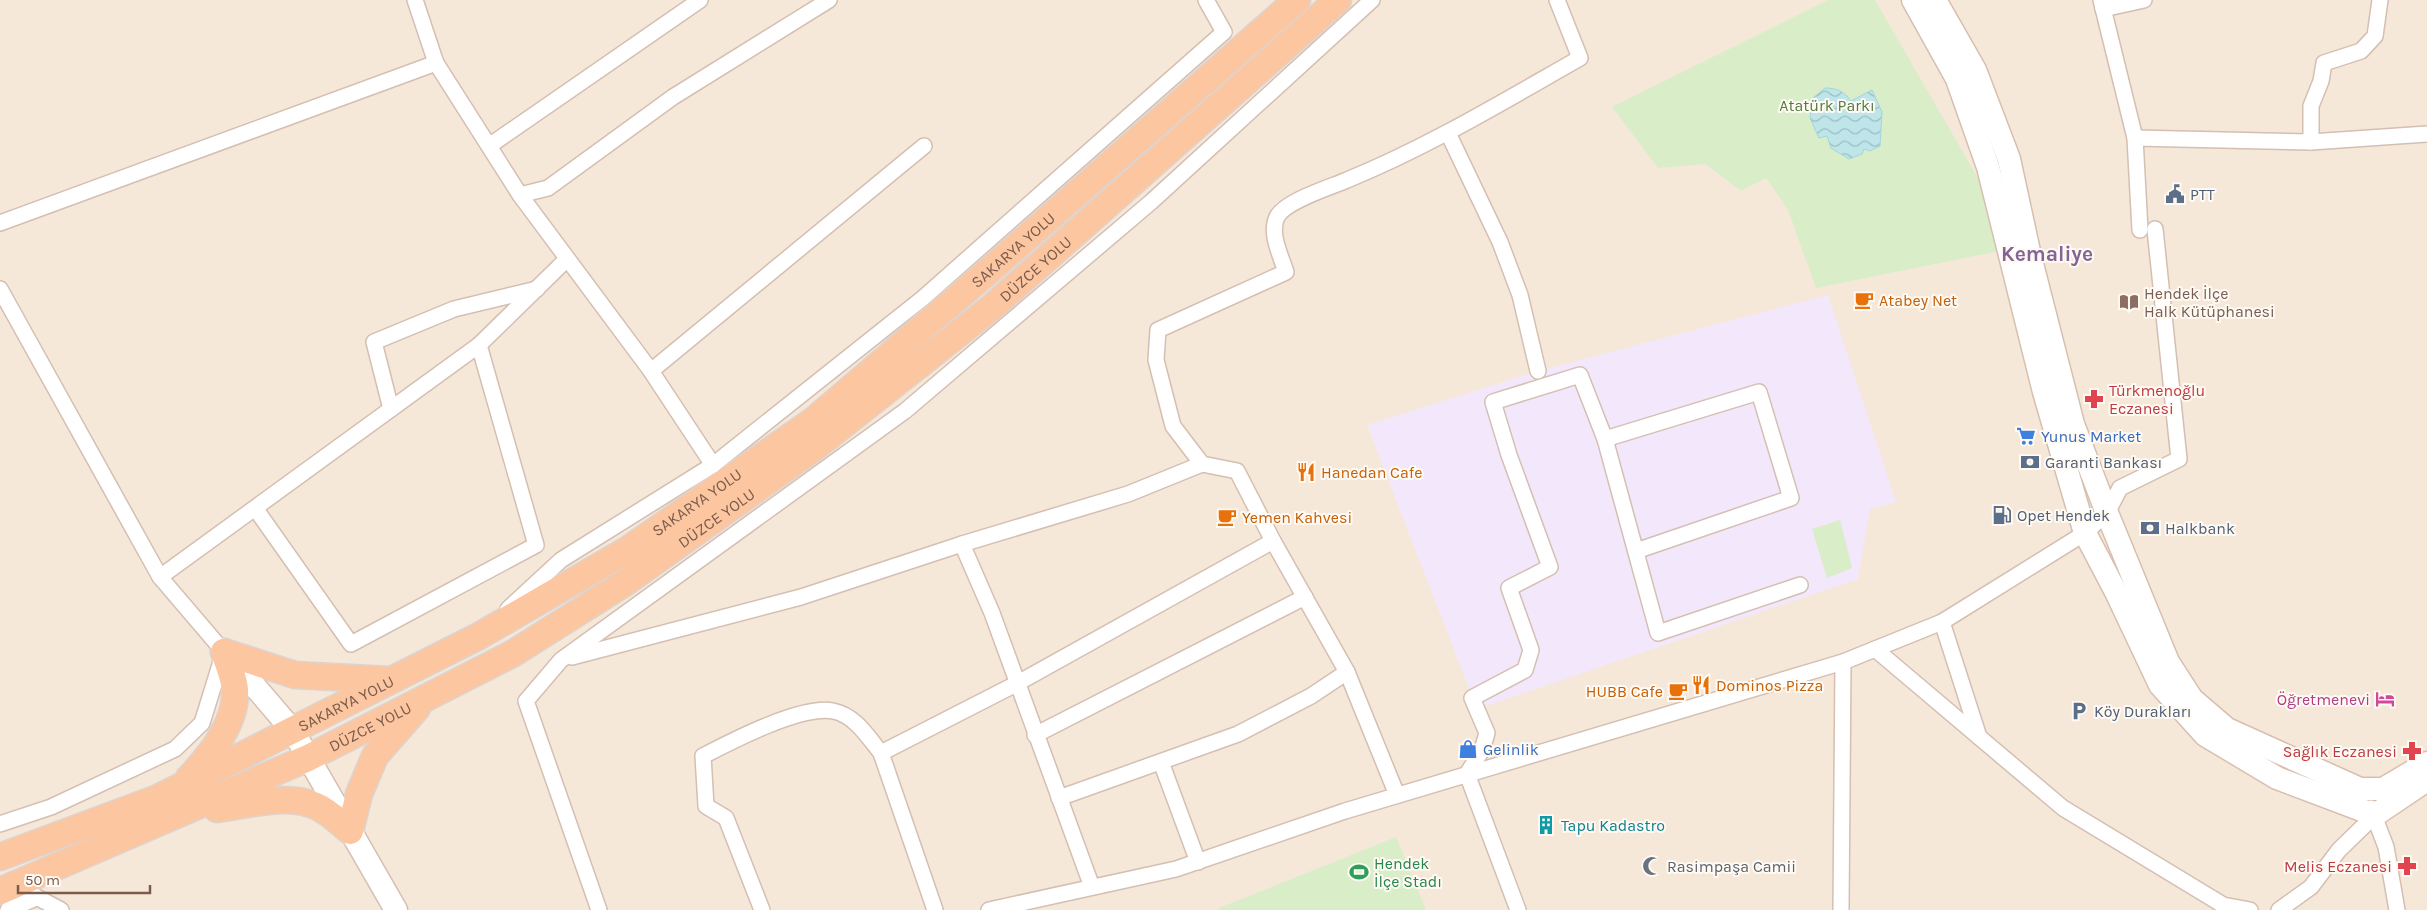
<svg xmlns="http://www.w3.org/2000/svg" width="2427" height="910" font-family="Karla,sans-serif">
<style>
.residential{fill:#f6e8d9}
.education{fill:#f3e7fb}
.green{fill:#d8edc8}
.water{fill:url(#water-waves);stroke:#a3d5dc}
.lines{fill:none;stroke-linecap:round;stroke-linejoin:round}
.minor-casing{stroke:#d4bfb2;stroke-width:18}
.secondary-casing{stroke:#d7bfaf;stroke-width:25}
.trunk-casing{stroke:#ddd4d0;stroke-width:29}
.minor{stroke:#fff;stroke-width:15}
.secondary{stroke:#fff;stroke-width:22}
.trunk{stroke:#fcc6a1;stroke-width:26}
.labels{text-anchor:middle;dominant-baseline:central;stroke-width:4;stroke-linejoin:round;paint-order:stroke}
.park-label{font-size:16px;fill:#537b40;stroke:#fffaf3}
.service-label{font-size:16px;fill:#4e5e75;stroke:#fffaf3;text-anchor:start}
.street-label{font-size:16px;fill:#7b5b4c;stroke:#fffaf3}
.education-label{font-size:16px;fill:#785e54;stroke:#fffaf3;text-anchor:start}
.food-label{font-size:16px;fill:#c56008;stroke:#fffaf3;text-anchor:start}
.health-label{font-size:16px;fill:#be3a42;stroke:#fffaf3;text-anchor:end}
.shop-label{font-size:16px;fill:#366cbe;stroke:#fffaf3;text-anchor:start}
.hotel-label{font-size:16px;fill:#b23c85;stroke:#fffaf3;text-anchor:end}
.culture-label{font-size:16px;fill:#0d838f;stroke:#fffaf3;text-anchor:start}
.leisure-label{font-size:16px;fill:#27864d;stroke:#fffaf3;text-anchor:start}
.worship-label{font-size:16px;fill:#5b616d;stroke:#fffaf3;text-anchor:start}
.district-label{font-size:21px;font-weight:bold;fill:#846497;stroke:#fffaf3}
</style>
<defs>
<pattern id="water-waves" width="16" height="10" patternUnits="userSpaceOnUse" patternTransform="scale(1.25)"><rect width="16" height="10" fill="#bee5e9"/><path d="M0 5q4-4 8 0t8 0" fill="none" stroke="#9fbdbf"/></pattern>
</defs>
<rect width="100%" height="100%" fill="#fef6eb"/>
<!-- residential -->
<rect class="residential" x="0" y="0" width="2427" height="910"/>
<!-- education -->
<path class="education" d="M 1828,295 L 1896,502 L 1870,509 L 1858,579 L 1477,709 L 1367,425 L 1538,371 Z"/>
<!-- green -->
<g class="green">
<path d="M 1828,0 L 1875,0 L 1979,180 L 1999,251 L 1816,288 L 1788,210 L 1766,178 L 1741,191 L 1705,164 L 1658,168 L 1612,107 Z"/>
<path d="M 1840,520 L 1852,568 L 1827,578 L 1812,529 Z"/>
<path d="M 1396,837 L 1426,910 L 1219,910 L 1219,908 Z"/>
</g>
<!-- water -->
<path class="water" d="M 1825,88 C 1837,88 1845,92 1851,101 L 1872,90 L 1882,112 L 1880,146 L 1870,151 L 1864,149 L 1862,154 L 1849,159 L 1831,148 L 1827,136 L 1819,138 L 1810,118 L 1813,98 Z"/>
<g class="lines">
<!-- minor casing -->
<g class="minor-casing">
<g id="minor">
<path d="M 415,0 L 436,63 L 520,195 L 651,371 L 713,465"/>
<path d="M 2101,0 L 2135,138 L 2140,230"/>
<path d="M 2103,9 L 2144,0"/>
<path d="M 1448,133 L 1500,242 L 1520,295 L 1538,371"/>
<path d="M 2135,138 L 2311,142 L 2311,106 L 2321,81 L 2324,63 L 2361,51 L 2375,36 L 2380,0"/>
<path d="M 2311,142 L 2427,134"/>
<path d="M 489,146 L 700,0"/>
<path d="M 520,195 L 548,188 L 673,97 L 829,0"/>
<path d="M 0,223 L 436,63"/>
<path d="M 0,289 L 160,577 L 224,652 L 202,723 L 175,749 L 51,807 L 0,824"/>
<path d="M 479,345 L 567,259"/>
<path d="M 651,371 L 924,146"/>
<path d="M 391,409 L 374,342 L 454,309 L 537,289"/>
<path d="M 1605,439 L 1759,392 L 1791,498 L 1636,551"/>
<path d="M 1273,541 L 1347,672 L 1397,795"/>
<path d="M 962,544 L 1128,494 L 1202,464"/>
<path d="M 160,577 L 479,345 L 536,545 L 351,644 L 255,508"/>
<path d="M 508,609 L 561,560 L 713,465 L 923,298 L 1224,32 L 1206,0"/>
<path d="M 1942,622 L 1979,737"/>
<path d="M 1875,649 L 2063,808 L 2223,905 L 2250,910"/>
<path d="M 572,657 L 801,597 L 962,544 L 992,613 L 1092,887"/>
<path d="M 1035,735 L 1305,597"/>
<path d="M 881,753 L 935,910"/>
<path d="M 1161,762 L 1198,862"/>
<path d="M 1059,798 L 1238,734 L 1311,696 L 1347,672"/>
<path d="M 2371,808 L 2386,847 L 2397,910"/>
<path d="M 16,886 L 61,910"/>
<path d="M 8,910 L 36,898"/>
<path d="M 599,910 L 526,701 L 561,660 L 905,411 L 1151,202 L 1372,0"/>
<path d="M 762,910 L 726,818 L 706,806 L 703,756 C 732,741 801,705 833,711 C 855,715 868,737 881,753 L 1016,684 L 1273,541 L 1237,471 L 1202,464 L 1173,426 L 1156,360 L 1158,330 L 1286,272 C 1281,256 1269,233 1277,217 C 1285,201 1331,187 1347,180 C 1428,147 1504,101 1580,58 L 1557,0"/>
<path d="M 989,910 L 1176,869 L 1345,811 L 1843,662 L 1942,622 L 2085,533 L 2107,513 L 2120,488 L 2179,459 L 2155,229"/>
<path d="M 1518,910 L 1467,774 L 1482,750 L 1487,733 L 1472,698 L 1525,670 L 1531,650 L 1509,588 L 1550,567 L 1509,455 L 1493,402 L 1580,375 L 1605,439 L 1658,633 L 1800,585"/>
<path d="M 1841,910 L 1843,662"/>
<path d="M 2279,910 L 2311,887 L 2339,850 L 2375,815"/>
</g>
</g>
<!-- secondary casing -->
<g class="secondary-casing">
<g id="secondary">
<path d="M 1913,0 L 1957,79 L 1988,167 L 2044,392 L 2085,533 L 2117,594 L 2160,685 L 2205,735 L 2277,778 L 2375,815 L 2427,780"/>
<path d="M 1935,0 L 1975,70 L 2009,159 L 2030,256 L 2073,424 L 2107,513 L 2168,662 L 2192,699 L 2227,729 L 2360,789 L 2383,789 L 2427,763"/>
<path d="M 227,654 L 293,731 L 396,910"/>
</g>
</g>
<!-- trunk casing -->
<g class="trunk-casing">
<g id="trunk">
<path d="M 224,652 L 295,675 L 390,680"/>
<path d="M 189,778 C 210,756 237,723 235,690 C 234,678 228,663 224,652"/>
<path d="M 217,809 C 248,805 286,793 316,806 C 328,811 340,823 350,831 L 359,794 L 375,756 L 417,708"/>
<path id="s1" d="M 0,857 L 158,798 L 479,636 L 629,549 L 813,421 L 992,268 L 1297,0"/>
<path id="s2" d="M 0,891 L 308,758 L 512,654 L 626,582 L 814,448 L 992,307 L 1338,0"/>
</g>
</g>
<!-- minor -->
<use href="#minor" class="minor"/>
<!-- secondary -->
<use href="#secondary" class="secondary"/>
<!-- trunk -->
<use href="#trunk" class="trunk"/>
</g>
<!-- icons -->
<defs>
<g id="civic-bare" transform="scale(1.5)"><path d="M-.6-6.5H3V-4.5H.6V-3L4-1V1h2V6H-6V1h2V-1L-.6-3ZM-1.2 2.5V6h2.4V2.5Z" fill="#5c6f8a" stroke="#fffaf3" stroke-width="2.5" paint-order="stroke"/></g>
<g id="cafe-bare" transform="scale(1.5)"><path d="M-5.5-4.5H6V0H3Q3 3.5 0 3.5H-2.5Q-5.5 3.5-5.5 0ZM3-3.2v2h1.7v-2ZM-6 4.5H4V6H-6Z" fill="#e8710a" stroke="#fffaf3" stroke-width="2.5" paint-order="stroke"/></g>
<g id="library-bare" transform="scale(1.5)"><path d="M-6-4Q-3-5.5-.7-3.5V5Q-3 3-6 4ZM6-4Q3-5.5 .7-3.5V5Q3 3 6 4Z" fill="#8d6e63" stroke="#fffaf3" stroke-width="2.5" paint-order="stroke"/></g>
<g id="pharmacy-bare" transform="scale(1.5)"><path d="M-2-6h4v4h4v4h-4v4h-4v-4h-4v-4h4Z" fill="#e0444e" stroke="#fffaf3" stroke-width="2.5" paint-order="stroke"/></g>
<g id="supermarket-bare" transform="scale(1.5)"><path d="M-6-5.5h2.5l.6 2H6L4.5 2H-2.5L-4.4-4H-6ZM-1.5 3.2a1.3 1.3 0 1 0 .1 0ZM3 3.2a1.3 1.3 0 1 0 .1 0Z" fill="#3f7fe0" stroke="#fffaf3" stroke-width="2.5" paint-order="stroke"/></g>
<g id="bank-bare" transform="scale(1.5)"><path d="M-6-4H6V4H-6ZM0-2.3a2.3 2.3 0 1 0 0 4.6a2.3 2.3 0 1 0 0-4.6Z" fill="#5c6f8a" stroke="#fffaf3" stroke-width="2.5" paint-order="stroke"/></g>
<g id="restaurant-bare" transform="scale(1.5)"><path d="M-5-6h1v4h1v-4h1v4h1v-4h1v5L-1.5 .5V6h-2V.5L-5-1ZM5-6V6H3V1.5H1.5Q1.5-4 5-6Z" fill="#e8710a" stroke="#fffaf3" stroke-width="2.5" paint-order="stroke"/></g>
<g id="fuel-bare" transform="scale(1.5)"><path d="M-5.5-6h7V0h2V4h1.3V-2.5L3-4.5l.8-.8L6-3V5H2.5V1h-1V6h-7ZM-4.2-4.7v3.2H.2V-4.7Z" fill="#5c6f8a" stroke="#fffaf3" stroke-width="2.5" paint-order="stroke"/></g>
<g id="hotel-bare" transform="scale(1.5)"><path d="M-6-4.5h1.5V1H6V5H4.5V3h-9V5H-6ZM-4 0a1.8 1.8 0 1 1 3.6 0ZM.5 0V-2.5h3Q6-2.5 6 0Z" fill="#d1479c" stroke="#fffaf3" stroke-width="2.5" paint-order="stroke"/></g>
<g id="parking-bare" transform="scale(1.5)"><path d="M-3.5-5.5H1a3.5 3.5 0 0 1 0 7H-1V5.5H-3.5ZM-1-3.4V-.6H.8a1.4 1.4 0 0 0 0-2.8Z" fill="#5c6f8a" stroke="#fffaf3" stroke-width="2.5" paint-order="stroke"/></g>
<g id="shop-bare" transform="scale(1.5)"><path d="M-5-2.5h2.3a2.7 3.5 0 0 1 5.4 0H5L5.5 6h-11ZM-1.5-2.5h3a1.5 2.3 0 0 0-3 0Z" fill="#3f7fe0" stroke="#fffaf3" stroke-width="2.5" paint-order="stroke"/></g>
<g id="building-bare" transform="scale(1.5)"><path d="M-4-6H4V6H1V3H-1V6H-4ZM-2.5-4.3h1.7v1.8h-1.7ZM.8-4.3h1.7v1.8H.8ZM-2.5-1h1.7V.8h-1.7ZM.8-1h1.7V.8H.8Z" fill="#0f9aa8" stroke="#fffaf3" stroke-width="2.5" paint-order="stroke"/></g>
<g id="mosque-bare" transform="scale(1.5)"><path d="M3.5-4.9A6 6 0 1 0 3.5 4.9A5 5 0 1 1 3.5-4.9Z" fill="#6b7280" stroke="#fffaf3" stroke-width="2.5" paint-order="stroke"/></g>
<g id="stadium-bare" transform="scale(1.5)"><path d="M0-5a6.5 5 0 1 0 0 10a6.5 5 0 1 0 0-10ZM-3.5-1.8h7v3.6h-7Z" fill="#2e9e5b" stroke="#fffaf3" stroke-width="2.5" paint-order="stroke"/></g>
</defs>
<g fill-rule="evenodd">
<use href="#civic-bare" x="2175" y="194"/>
<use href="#cafe-bare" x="1864" y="300"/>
<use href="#library-bare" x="2129" y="302"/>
<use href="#pharmacy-bare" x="2094" y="399"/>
<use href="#supermarket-bare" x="2026" y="436"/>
<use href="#bank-bare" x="2030" y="462"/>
<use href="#restaurant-bare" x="1306" y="472"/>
<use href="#fuel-bare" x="2002" y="515"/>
<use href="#cafe-bare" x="1227" y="517"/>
<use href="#bank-bare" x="2150" y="528"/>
<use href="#restaurant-bare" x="1701" y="685"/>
<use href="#cafe-bare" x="1678" y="691"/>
<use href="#hotel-bare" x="2385" y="699"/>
<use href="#parking-bare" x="2079" y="711"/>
<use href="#shop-bare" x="1468" y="749"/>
<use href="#pharmacy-bare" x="2412" y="751"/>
<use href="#building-bare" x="1546" y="825"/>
<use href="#mosque-bare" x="1652" y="866"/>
<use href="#pharmacy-bare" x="2407" y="866"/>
<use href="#stadium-bare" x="1359" y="872"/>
</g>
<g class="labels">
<!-- park labels -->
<g class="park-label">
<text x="1827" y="105">Atatürk Parkı</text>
</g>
<!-- service labels -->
<g class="service-label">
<text x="2190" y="194">PTT</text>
<text x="2045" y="462">Garanti Bankası</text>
<text x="2017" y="515">Opet Hendek</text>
<text x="2165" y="528">Halkbank</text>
<text x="2094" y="711">Köy Durakları</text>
</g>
<!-- street labels -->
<g class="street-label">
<text stroke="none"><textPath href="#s1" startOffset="1189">SAKARYA YOLU</textPath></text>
<text stroke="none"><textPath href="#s2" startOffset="1215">DÜZCE YOLU</textPath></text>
<text stroke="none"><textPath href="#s1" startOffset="784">SAKARYA YOLU</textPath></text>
<text stroke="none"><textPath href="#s2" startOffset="810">DÜZCE YOLU</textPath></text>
<text stroke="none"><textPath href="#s1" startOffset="379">SAKARYA YOLU</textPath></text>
<text stroke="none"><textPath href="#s2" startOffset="405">DÜZCE YOLU</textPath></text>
</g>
<!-- education labels -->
<g class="education-label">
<text x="2144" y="293">Hendek İlçe<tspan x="2144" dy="18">Halk Kütüphanesi</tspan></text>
</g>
<!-- food labels -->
<g class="food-label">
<text x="1879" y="300">Atabey Net</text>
<text x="1321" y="472">Hanedan Cafe</text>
<text x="1242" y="517">Yemen Kahvesi</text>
<text x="1716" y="685">Dominos Pizza</text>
<text x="1663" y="691" text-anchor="end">HUBB Cafe</text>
</g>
<!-- health labels -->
<g class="health-label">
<text x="2109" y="390" text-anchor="start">Türkmenoğlu<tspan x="2109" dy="18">Eczanesi</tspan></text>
<text x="2397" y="751">Sağlık Eczanesi</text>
<text x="2392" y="866">Melis Eczanesi</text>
</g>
<!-- shop labels -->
<g class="shop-label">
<text x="2041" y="436">Yunus Market</text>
<text x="1483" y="749">Gelinlik</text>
</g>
<!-- hotel labels -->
<g class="hotel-label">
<text x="2370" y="699">Öğretmenevi</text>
</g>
<!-- culture labels -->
<g class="culture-label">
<text x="1561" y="825">Tapu Kadastro</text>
</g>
<!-- leisure labels -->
<g class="leisure-label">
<text x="1374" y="863">Hendek<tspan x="1374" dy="18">İlçe Stadı</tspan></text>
</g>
<!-- worship labels -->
<g class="worship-label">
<text x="1667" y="866">Rasimpaşa Camii</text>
</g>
<!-- district labels -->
<g class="district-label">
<text x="2047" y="254">Kemaliye</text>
</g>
</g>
<!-- scale -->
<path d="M18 885v8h132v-8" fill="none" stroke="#7b5b4c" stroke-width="2.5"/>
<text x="25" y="885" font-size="15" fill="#7b5b4c" stroke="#fffaf3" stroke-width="4" paint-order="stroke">50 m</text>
</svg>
